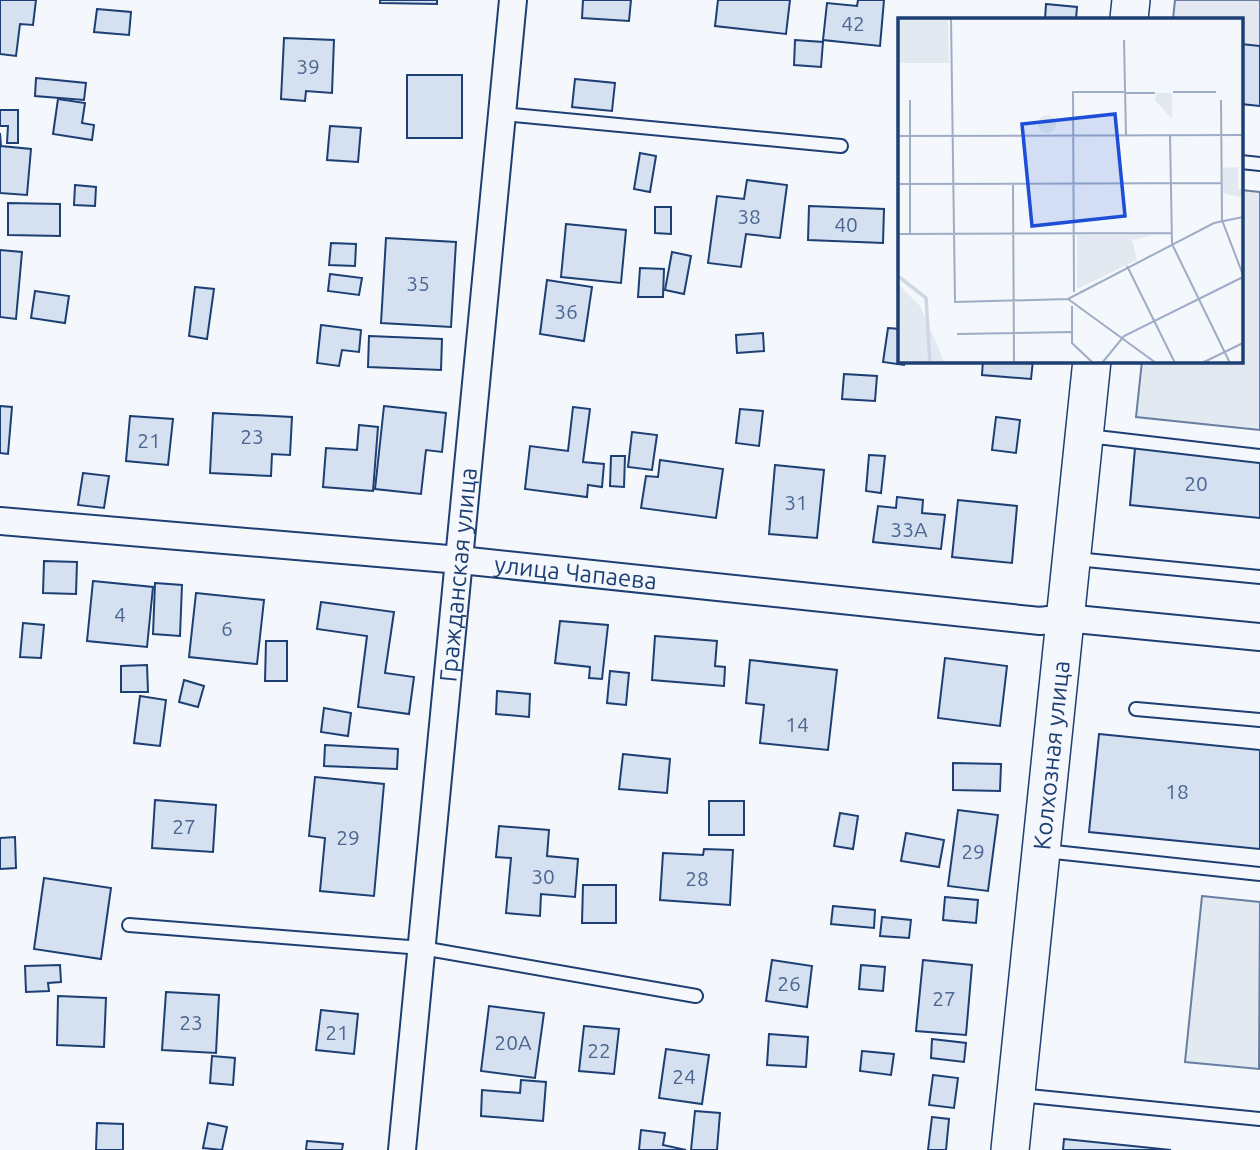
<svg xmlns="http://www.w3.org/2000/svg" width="1260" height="1150" font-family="Ubuntu,sans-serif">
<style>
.green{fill:#e3e9f0;stroke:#687fa3;stroke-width:2}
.parking{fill:#e3e8f0;stroke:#687fa3;stroke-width:2}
.building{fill:#d5e0f0;stroke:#1d3f73;stroke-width:2}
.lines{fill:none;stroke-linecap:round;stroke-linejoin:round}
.lane-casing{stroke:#1d3f73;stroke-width:16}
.street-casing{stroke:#1d3f73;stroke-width:30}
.secondary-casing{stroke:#1d3f73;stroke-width:40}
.lane{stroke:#f4f7fb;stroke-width:12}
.street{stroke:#f4f7fb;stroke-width:26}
.secondary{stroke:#f4f7fb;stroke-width:37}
.labels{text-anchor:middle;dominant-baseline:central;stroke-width:5;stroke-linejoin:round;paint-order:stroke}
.number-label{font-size:21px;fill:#4b6792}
.street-label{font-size:24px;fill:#1d3f73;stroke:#f4f7fb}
.inset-river{fill:none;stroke:#cfd7e4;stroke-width:3.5}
.inset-road{fill:none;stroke:#9eadc5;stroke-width:2}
.view{fill:#1d4ed8;fill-opacity:0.15;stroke:#1d4ed8;stroke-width:3.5}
.inset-edge{fill:none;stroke:#1d3f73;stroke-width:3.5}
</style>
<rect width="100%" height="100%" fill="#f4f7fb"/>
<!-- green -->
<g class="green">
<path d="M 1241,190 L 1260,192 L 1260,430 L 1136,417 L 1142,361 L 1241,360 Z"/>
<path d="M 1202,896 L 1260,902 L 1259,1069 L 1185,1062 Z"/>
</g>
<!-- parking -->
<path class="parking" d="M 1175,0 L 1260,0 L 1260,57 L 1241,55 L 1241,19 L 1173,19 Z"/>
<!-- building -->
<g class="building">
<path d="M 0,0 L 36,0 L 33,25 L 20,24 L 16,56 L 0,54 Z"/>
<path d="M 380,0 L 437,0 L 437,4 L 380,3 Z"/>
<path d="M 583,0 L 631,0 L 629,21 L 582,18 Z"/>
<path d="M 718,0 L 790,0 L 786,34 L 715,26 Z"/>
<path d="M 858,0 L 884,0 L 880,46 L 823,40 L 827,3 L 857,6 Z"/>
<path d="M 1046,4 L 1077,7 L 1076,19 L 1045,19 Z"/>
<path d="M 97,9 L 131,12 L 129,35 L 94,32 Z"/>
<path d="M 284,38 L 334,40 L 332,93 L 306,91 L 305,101 L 281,99 Z"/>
<path d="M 795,40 L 823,42 L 821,67 L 794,65 Z"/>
<path d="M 1241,44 L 1260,46 L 1260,106 L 1241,104 Z"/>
<rect x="407" y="75" width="55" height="63"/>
<path d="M 36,78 L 86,83 L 84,100 L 35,96 Z"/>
<path d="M 575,79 L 615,83 L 612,111 L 572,107 Z"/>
<path d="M 58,99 L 85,103 L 82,123 L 94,125 L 92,140 L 53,134 Z"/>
<path d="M 0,110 L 18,110 L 18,143 L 7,143 L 8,126 L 0,126 Z"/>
<path d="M 330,126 L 361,128 L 358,162 L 327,160 Z"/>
<path d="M 0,133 L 1,146 L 31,149 L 27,195 L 0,193 Z"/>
<path d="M 640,153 L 656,156 L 650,192 L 634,189 Z"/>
<path d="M 747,180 L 787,185 L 780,238 L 746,234 L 741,267 L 708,263 L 717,196 L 744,199 Z"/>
<path d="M 75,185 L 96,187 L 95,206 L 74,205 Z"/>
<path d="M 8,203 L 60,204 L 60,236 L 8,235 Z"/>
<path d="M 809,206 L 884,209 L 883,243 L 808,240 Z"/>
<path d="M 655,207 L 671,207 L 671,234 L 655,233 Z"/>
<path d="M 566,224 L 626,230 L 621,283 L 561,277 Z"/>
<path d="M 386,238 L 456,242 L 451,327 L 381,323 Z"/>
<path d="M 331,243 L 356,244 L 355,266 L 329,265 Z"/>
<path d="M 0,250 L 22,252 L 16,319 L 0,317 Z"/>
<path d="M 672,252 L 691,256 L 684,294 L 665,290 Z"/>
<path d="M 640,268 L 664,269 L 663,297 L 638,297 Z"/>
<path d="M 330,274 L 362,278 L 359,295 L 328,291 Z"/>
<path d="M 547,280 L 592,287 L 584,341 L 540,334 Z"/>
<path d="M 195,287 L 214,289 L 207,339 L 189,336 Z"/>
<path d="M 35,291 L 69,296 L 65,323 L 31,318 Z"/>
<path d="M 321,325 L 361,330 L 359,352 L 342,350 L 339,366 L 317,363 Z"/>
<path d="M 888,328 L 900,329 L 900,360 L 905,360 L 904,365 L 883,362 Z"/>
<path d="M 763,333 L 764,351 L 737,353 L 736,335 Z"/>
<path d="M 369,336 L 442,339 L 441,370 L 368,367 Z"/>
<path d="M 983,360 L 1033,360 L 1031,379 L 982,375 Z"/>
<path d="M 844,374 L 877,376 L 875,401 L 842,399 Z"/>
<path d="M 0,406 L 12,407 L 8,454 L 0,453 Z"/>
<path d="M 384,406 L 446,413 L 442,452 L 426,450 L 421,494 L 375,489 Z"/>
<path d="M 573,407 L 590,409 L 583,462 L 604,464 L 602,487 L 588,485 L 587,497 L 525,489 L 530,446 L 568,451 Z"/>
<path d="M 740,409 L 763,411 L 759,446 L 736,443 Z"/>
<path d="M 213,413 L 292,417 L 290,455 L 272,454 L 271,476 L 210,473 Z"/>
<path d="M 130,416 L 173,419 L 168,465 L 126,461 Z"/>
<path d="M 996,417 L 1020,420 L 1016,453 L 992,450 Z"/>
<path d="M 359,425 L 378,427 L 373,491 L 323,487 L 326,448 L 357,450 Z"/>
<path d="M 632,432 L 657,435 L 652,470 L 628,467 Z"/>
<path d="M 1135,448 L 1260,460 L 1260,518 L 1130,505 Z"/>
<path d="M 869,455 L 885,456 L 881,493 L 866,491 Z"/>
<path d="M 611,456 L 625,456 L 624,487 L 610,486 Z"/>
<path d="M 660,460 L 723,469 L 716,518 L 641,508 L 646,476 L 658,477 Z"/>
<path d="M 775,465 L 824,470 L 817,538 L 769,534 Z"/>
<path d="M 83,473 L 109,476 L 104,508 L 78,505 Z"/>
<path d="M 897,497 L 923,500 L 922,513 L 945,515 L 941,549 L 873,542 L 878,506 L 896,508 Z"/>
<path d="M 958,500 L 1017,506 L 1012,563 L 952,557 Z"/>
<path d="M 44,561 L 77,562 L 76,594 L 43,593 Z"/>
<path d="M 93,581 L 153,587 L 147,647 L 87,641 Z"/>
<path d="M 155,583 L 182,585 L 180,636 L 153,634 Z"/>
<path d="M 196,593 L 264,600 L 257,664 L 189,657 Z"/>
<path d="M 321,602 L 394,612 L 385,673 L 414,677 L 409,714 L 358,707 L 367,636 L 317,629 Z"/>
<path d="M 560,621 L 608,625 L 602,679 L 589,678 L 590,667 L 555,663 Z"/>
<path d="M 23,623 L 44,625 L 41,658 L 20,657 Z"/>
<path d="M 655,636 L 717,641 L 715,666 L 725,667 L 724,686 L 652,680 Z"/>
<path d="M 266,641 L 287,641 L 287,681 L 265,681 Z"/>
<path d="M 945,658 L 1007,666 L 1000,726 L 938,718 Z"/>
<path d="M 750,660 L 837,670 L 828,750 L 760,743 L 764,705 L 746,703 Z"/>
<path d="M 147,665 L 148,692 L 121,692 L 121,666 Z"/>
<path d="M 610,671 L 629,673 L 626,705 L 607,703 Z"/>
<path d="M 184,680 L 204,686 L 198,707 L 179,702 Z"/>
<path d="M 497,691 L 530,694 L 529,717 L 496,714 Z"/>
<path d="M 140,696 L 166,700 L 160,746 L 134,743 Z"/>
<path d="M 324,708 L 351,713 L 348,736 L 321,732 Z"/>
<path d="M 1099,734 L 1260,750 L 1260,849 L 1089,832 Z"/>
<path d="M 325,745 L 398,749 L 397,769 L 324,766 Z"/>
<path d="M 623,754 L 670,759 L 667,793 L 619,789 Z"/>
<path d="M 953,763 L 1001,764 L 1000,791 L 953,790 Z"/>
<path d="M 315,777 L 384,784 L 374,896 L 320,891 L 325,838 L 309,836 Z"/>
<path d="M 155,800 L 216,805 L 213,852 L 152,848 Z"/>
<rect x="709" y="801" width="35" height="34"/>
<path d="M 958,810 L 998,815 L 988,891 L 948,886 Z"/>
<path d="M 840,813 L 858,816 L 853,849 L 834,846 Z"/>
<path d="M 499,826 L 549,830 L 547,856 L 578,859 L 575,897 L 541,894 L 540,916 L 506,913 L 511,858 L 496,857 Z"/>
<path d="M 906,833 L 944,840 L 939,867 L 901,861 Z"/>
<path d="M 15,837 L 16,868 L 0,869 L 0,838 Z"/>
<path d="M 704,849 L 733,850 L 730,905 L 660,900 L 663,853 L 703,855 Z"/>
<path d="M 44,878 L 111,888 L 101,959 L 34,949 Z"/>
<path d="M 583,885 L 616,885 L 616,923 L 582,923 Z"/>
<path d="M 945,897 L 978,900 L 976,923 L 943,920 Z"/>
<path d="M 833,906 L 875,910 L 874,928 L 831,924 Z"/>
<path d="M 882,917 L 911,920 L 909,938 L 880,936 Z"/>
<path d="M 772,960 L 812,966 L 807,1007 L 766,1001 Z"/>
<path d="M 923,960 L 972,965 L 966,1035 L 916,1031 Z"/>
<path d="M 60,965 L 61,982 L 48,983 L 49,991 L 26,992 L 25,966 Z"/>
<path d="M 861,965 L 885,967 L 883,991 L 859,989 Z"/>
<path d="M 166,992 L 219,995 L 216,1053 L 162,1050 Z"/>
<path d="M 58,996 L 106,998 L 104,1047 L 57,1045 Z"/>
<path d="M 489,1006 L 544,1013 L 535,1078 L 481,1071 Z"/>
<path d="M 321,1010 L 358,1014 L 354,1054 L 316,1050 Z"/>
<path d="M 584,1026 L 619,1029 L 614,1074 L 579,1071 Z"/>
<path d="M 769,1034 L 808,1037 L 806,1067 L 767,1065 Z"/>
<path d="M 932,1039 L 966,1043 L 964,1062 L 931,1058 Z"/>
<path d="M 666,1049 L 709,1055 L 702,1104 L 659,1098 Z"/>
<path d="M 862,1051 L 894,1054 L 891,1075 L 860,1071 Z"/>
<path d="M 212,1056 L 235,1058 L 233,1085 L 210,1083 Z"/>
<path d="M 933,1075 L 958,1078 L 954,1108 L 929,1105 Z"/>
<path d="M 521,1080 L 546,1082 L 543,1121 L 481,1116 L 482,1090 L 520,1093 Z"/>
<path d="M 695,1111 L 720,1113 L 717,1150 L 691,1150 Z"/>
<path d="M 932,1117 L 949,1119 L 946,1150 L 928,1150 Z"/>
<path d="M 97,1123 L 123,1124 L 123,1150 L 96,1150 Z"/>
<path d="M 208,1123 L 227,1127 L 222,1150 L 203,1148 Z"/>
<path d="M 641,1130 L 665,1133 L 663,1145 L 686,1150 L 639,1150 Z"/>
<path d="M 1064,1139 L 1084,1141 L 1171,1150 L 1063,1150 Z"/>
<path d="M 307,1141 L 343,1144 L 342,1150 L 306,1150 Z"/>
</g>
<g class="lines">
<!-- lane casing -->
<g class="lane-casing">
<g id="lane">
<path d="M 503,114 L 841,146"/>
<path d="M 1241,162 L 1260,164"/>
<path d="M 1088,436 L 1260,456"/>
<path d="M 1076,559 L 1260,577"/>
<path d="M 1136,709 L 1260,720"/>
<path d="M 1045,851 L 1260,874"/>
<path d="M 129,925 L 422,948 L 696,996"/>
<path d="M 1019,1095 L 1260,1119"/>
</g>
</g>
<!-- street casing -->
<g class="street-casing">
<g id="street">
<path id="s1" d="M 0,521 L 460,560 L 1040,621 L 1065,618 L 1260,637"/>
<path id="s2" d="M 402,1150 L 513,0"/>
</g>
</g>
<!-- secondary casing -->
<g class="secondary-casing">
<g id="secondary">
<path d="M 1129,19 L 1131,0"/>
<path id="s3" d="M 1010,1150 L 1092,360"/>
</g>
</g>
<!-- lane -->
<use href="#lane" class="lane"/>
<!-- street -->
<use href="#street" class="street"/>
<!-- secondary -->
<use href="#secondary" class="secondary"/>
</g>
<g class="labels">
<!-- number labels -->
<g class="number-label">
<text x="853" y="23">42</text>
<text x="308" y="66">39</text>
<text x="749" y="216">38</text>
<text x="846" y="224">40</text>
<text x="418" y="283">35</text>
<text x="566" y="311">36</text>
<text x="252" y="436">23</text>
<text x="149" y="440">21</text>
<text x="1196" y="483">20</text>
<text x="796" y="502">31</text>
<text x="909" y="529">33А</text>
<text x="120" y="614">4</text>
<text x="227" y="628">6</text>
<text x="797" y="724">14</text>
<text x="1177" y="791">18</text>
<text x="184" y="826">27</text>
<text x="348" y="837">29</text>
<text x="973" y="851">29</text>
<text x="543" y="876">30</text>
<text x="697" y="878">28</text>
<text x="789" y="983">26</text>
<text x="944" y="998">27</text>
<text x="191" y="1022">23</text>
<text x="337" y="1032">21</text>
<text x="513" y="1042">20А</text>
<text x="599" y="1050">22</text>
<text x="684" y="1076">24</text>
</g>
<!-- street labels -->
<g class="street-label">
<text stroke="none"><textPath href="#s1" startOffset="578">улица Чапаева</textPath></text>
<text stroke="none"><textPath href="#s2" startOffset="578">Гражданская улица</textPath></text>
<text stroke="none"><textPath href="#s3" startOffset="397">Колхозная улица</textPath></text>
</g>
</g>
<!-- overview -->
<g transform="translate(898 18)">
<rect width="345" height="345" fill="#f4f7fb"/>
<path d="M 0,0 L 50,0 L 51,45 L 0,45 ZM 258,75 L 274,75 L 274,101 L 257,82 ZM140 106a9 9 0 1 1 18 0a9 9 0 1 1-18 0ZM 340,149 L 340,171 L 345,171 L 345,180 L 325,175 L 325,150 ZM 179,217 L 255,217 L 234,222 L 239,242 L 179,271 ZM 0,266 L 22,288 L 47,345 L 0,345 Z" fill="#e3e9f0"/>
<path class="inset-river" d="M 0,258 L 28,280 L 32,345"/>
<path class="inset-road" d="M 53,0 L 57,284 L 170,281M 226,22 L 228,117M 275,74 L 318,74M 227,75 L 257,75M 323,82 L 324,202 L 345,257M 272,116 L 274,226 L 332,345M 0,118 L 345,117M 0,166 L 323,165M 115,167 L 116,345M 0,216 L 273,215M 12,217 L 12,82M 229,248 L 277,345M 176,274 L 175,74 L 226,74M 170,281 L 316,205 L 345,199M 170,281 L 258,345M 174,288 L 174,325 L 195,345M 59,316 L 173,314M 204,345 L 226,318 L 345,259M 304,345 L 345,325"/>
<path class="view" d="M 217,96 L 227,198 L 134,208 L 124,106 Z"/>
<rect width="345" height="345" class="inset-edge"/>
</g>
</svg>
